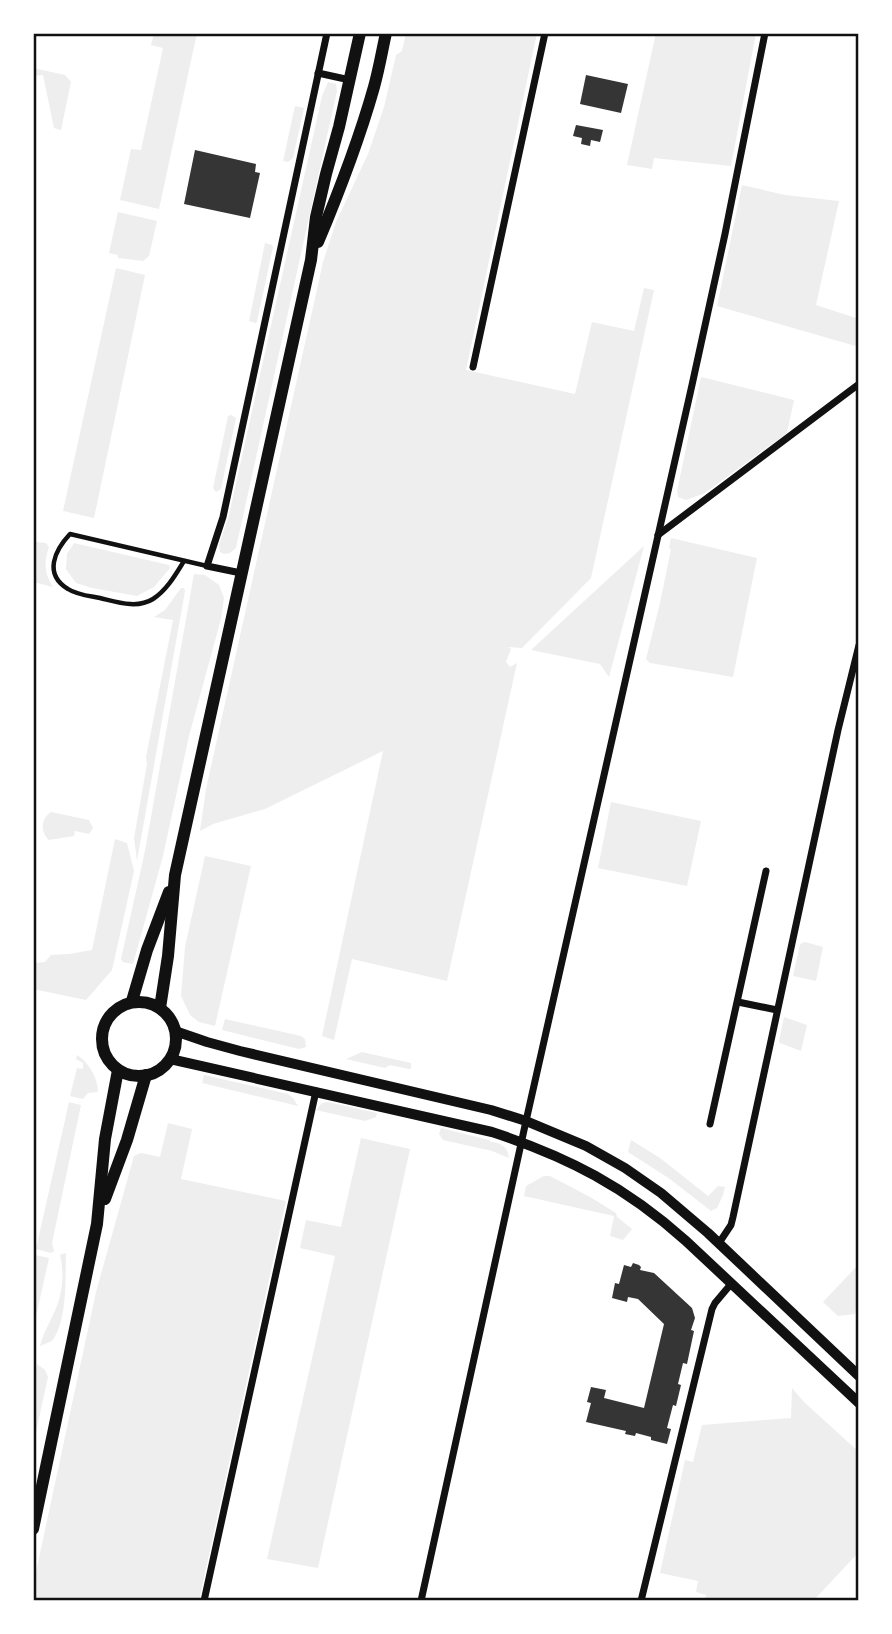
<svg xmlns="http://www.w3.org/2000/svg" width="892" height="1634" font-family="'Golos Text',sans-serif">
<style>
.green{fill:#eee}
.building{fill:#353535}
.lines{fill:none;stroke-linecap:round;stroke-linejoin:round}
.service{stroke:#111;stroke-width:4.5}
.minor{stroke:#111;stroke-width:7}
.tertiary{stroke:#111;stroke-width:10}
.secondary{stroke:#111;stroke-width:12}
.neatline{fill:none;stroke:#111;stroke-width:2.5}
</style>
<rect width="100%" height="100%" fill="#fff"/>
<!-- green -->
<g class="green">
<path d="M 154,33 L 197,33 L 159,209 L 120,200 L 131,149 L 141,150 L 163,48 L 151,45 Z"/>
<path d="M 406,33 L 537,33 L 466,370 L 575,394 L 592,322 L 634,331 L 644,288 L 654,290 L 591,578 L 522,648 L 508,647 L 511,649 L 506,662 L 510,667 L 517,663 L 447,981 L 352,959 L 334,1040 L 322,1036 L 383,751 L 265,809 L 213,824 L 200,831 L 206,789 L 323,262 L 336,222 L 368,154 L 384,107 L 396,55 L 402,51 Z"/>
<path d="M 656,33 L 756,33 L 731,166 L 654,158 L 652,169 L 627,165 Z"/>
<path d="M 33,68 L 65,75 L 71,82 L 61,130 L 54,128 L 43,75 L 33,76 Z"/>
<path d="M 328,82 L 336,84 L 337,91 L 236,548 L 230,553 L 224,554 L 220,552 L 219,545 L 229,515 L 322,96 Z"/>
<path d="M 295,106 L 304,108 L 293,158 L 288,162 L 283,161 Z"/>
<path d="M 742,185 L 785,195 L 839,201 L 816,305 L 859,319 L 859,347 L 717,306 Z"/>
<path d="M 118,212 L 157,221 L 149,256 L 143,261 L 118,258 L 118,255 L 109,253 Z"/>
<path d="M 265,243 L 272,245 L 273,247 L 257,322 L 255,323 L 249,321 Z"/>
<path d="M 116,268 L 145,275 L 94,518 L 63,511 Z"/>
<path d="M 701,377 L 794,400 L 787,433 L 705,493 L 686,500 L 678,497 L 677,491 Z"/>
<path d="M 231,415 L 236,418 L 221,489 L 216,492 L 213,488 L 228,416 Z"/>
<path d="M 671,538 L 757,558 L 733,677 L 650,663 L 646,659 L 660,603 L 671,549 L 669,548 Z"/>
<path d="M 36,542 L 46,543 L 49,547 C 44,562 44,573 53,587 L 33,582 L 33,544 Z"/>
<path d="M 74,543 L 169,565 L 170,568 L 154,587 L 137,596 L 92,588 L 76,583 L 66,569 L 67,554 Z"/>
<path d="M 644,546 L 609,677 L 600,664 L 531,650 Z"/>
<path d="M 194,574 L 205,575 L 219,585 L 224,598 L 221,619 L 189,736 L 163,856 L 133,964 L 123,962 L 121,959 L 145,851 Z"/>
<path d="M 181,588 L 184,588 L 185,591 L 137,861 L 134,838 L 147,764 L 146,757 L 173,620 L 154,617 L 165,610 Z"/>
<path d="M 611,802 L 701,821 L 687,886 L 598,868 Z"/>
<path d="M 51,812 L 89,820 L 93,828 L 89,834 L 75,831 L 74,836 L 49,840 C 40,832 41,818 51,812 Z"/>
<path d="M 115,839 L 127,843 L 134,871 L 112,970 L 86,1000 L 33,989 L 33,963 L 45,962 L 51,955 L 69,954 L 92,950 Z"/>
<path d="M 205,856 L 251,866 L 215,1026 L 199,1022 L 190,1015 L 181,996 L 185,947 Z"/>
<path d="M 805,942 L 823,947 L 816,981 L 793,976 L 800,944 Z"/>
<path d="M 784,1017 L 807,1025 L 801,1051 L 780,1043 L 779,1041 Z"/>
<path d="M 225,1019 L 301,1036 L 305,1039 L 306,1047 L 299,1049 L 222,1030 Z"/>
<path d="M 362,1052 L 411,1063 L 411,1069 L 409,1069 L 390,1065 L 385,1068 L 346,1059 Z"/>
<path d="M 77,1055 C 89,1063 98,1078 98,1092 L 88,1093 L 83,1099 L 70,1096 L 77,1068 L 83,1069 L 83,1063 L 76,1059 Z"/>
<path d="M 204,1075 L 288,1094 L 293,1098 L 298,1106 L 202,1083 Z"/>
<path d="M 69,1102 L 81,1105 L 52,1243 L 54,1251 L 51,1253 L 36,1249 Z"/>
<path d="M 328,1102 L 377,1113 L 376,1117 L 365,1121 L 316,1110 L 322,1103 Z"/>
<path d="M 168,1123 L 192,1129 L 181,1179 L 286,1201 L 199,1601 L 33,1601 L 33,1586 L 96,1292 L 134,1156 L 141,1153 L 160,1157 Z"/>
<path d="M 441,1128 L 489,1140 L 491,1142 C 500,1142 508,1147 509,1158 L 492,1151 L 443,1140 L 439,1134 Z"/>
<path d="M 361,1138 L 410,1149 L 318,1568 L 267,1559 L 335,1256 L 300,1248 L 306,1220 L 341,1227 Z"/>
<path d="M 631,1140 L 660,1158 L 708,1196 L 718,1186 L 725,1187 L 723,1195 L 717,1208 L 711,1211 L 670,1179 L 628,1152 Z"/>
<path d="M 544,1176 L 550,1176 L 590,1197 L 616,1213 L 617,1217 L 632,1229 L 623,1240 L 610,1236 L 614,1216 L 524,1196 L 526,1186 Z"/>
<path d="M 66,1253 C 65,1278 68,1320 52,1341 L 40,1346 C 43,1334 48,1326 53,1315 C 62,1297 65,1276 60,1255 Z"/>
<path d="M 35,1255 L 49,1258 L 35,1321 L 33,1321 L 33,1262 Z"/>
<path d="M 859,1264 L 859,1295 L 855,1314 L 838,1316 L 823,1302 Z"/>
<path d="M 37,1364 L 45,1370 L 48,1377 L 33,1446 L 33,1382 Z"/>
<path d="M 792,1388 L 804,1402 L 859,1452 L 859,1552 L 813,1601 L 705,1601 L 706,1595 L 696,1592 L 698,1581 L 660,1573 L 685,1460 L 693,1462 L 702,1425 L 791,1418 Z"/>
</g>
<!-- building -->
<g class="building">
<path d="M 586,75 L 628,84 L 621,113 L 580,104 Z"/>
<path d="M 576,125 L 603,130 L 600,142 L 591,140 L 590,146 L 581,144 L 582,138 L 573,136 Z"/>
<path d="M 195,150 L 256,164 L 255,172 L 260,173 L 250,218 L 184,204 Z"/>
<path d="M 633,1263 L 639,1265 L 641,1267 L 640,1270 L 654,1273 L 692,1308 L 695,1318 L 691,1330 L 694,1331 L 687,1364 L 683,1363 L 678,1384 L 681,1385 L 676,1406 L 673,1405 L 667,1428 L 671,1429 L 667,1444 L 651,1440 L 651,1437 L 636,1433 L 635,1436 L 625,1434 L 626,1431 L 586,1422 L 591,1403 L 587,1402 L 591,1387 L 606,1390 L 604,1398 L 644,1408 L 664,1324 L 638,1299 L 628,1297 L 627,1302 L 612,1298 L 615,1283 L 619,1284 L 624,1265 L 631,1267 Z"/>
</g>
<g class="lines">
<!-- service -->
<path class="service" d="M 184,561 C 176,574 167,590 153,599 C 137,609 117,602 100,598 C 90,596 77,595 68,589 C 43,574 55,550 70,534 L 207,566"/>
<!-- minor -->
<g class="minor">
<path d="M 318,73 L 350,80"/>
<path d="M 473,367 L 545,33"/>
<path d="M 658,535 L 859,384"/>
<path d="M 241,573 L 207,566 L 223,517 L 327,33"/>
<path d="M 738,1002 L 777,1010"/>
<path d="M 710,1124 L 766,871"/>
<path d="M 719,1243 L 731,1225 L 733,1217 L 838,730 L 859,645"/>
<path d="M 204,1601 L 316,1091"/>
<path d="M 421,1601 L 526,1121 L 692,385 L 725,234 L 765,33"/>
<path d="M 641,1601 L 712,1309 L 715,1303 L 731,1284"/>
</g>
<!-- tertiary -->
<g class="tertiary">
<path d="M 175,1031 L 207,1042 L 240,1051 L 491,1110 L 526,1121 L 586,1146 L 625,1168 L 661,1193 L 708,1233 L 859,1376"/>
<path d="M 170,1059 L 492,1132 C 568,1157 626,1187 686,1241 L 859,1403"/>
</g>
<!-- secondary -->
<g class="secondary">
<path d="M 318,242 C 339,192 359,140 374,87 C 379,69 382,51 386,33"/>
<path d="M 132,1001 L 147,950 L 169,892"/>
<circle cx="139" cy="1039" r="37"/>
<path d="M 160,1008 L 168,956 L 175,875 L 311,260 L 316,217 L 326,174 L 339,127 L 360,33"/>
<path d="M 105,1199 L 127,1140 L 146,1075"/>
<path d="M 33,1529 L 97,1224 L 105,1139 L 118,1070"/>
</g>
</g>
<!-- border -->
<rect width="892" height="1634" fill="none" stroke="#ffffff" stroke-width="70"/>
<rect x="35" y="35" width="822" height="1564" class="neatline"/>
</svg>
